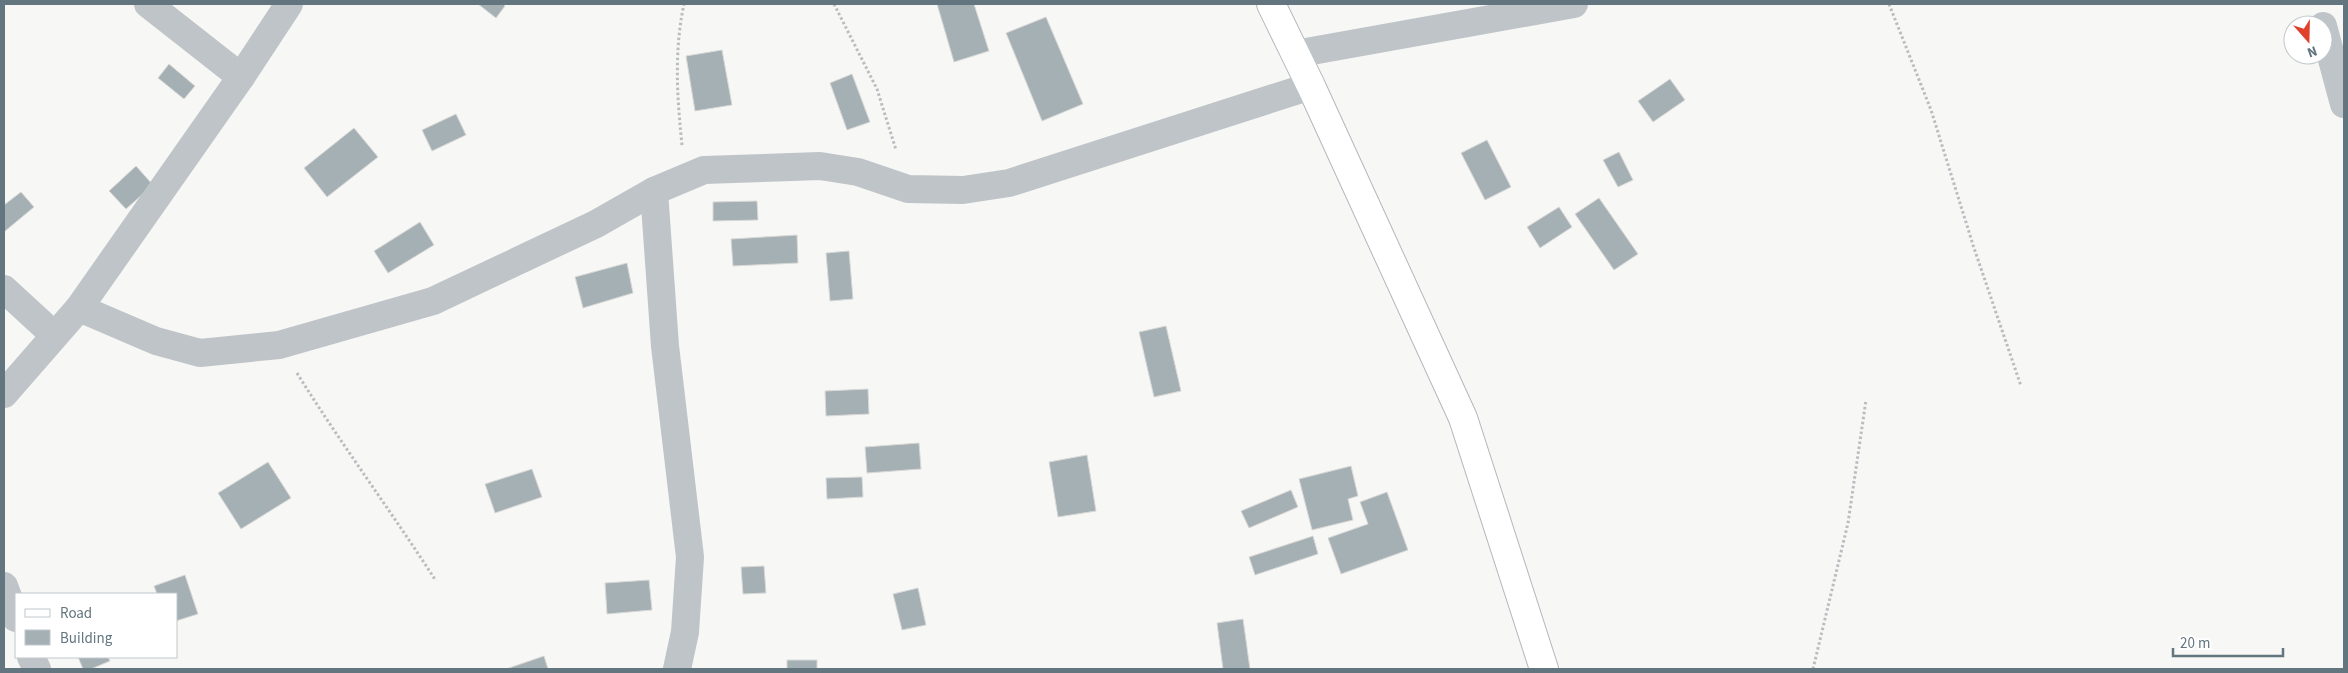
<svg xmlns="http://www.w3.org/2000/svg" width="2348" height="673" font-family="'Source Sans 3',sans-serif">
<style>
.building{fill:#a5b0b4;stroke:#d9d9d7}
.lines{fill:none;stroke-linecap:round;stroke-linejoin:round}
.major-casing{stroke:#b2b8bb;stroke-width:30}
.path{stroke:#b9bdbf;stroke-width:3;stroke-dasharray:2.5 2.5;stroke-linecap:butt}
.minor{stroke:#bec4c7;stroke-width:28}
.major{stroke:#fff;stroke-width:28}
</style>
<rect width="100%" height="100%" fill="#f7f7f5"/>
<!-- building -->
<g class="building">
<path d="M 478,4 L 503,4 L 505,6 L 496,18 Z"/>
<path d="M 937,4 L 974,4 L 989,51 L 954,62 Z"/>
<path d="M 1046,17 L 1083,104 L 1042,121 L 1006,33 Z"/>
<path d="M 722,50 L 732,105 L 695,111 L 686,56 Z"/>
<path d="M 169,64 L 195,86 L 184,99 L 158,78 Z"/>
<path d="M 852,74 L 870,122 L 847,130 L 830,83 Z"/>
<path d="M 1670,79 L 1685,100 L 1653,122 L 1638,101 Z"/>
<path d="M 456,114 L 466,135 L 432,151 L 422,130 Z"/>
<path d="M 354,128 L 378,157 L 327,197 L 304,168 Z"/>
<path d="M 1487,140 L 1511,187 L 1485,200 L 1461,153 Z"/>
<path d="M 1619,152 L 1633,180 L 1618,187 L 1603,160 Z"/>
<path d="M 136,166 L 153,185 L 126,209 L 109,191 Z"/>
<path d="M 21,192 L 34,207 L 4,232 L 4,205 Z"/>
<path d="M 1599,198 L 1638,254 L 1614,270 L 1575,214 Z"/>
<path d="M 757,201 L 758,220 L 713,221 L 713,202 Z"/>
<path d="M 1559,207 L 1572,227 L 1540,248 L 1527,227 Z"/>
<path d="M 420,222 L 434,245 L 388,273 L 374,251 Z"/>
<path d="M 797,235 L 798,263 L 733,266 L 731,239 Z"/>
<path d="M 849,251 L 853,299 L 830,301 L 826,253 Z"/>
<path d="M 627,263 L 633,293 L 583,308 L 575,277 Z"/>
<path d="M 1166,326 L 1181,391 L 1154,397 L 1139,332 Z"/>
<path d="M 868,389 L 869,414 L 826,416 L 825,391 Z"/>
<path d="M 919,443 L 921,469 L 867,473 L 865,447 Z"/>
<path d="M 1087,455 L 1096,511 L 1058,517 L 1049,462 Z"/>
<path d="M 268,462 L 291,498 L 241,529 L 218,493 Z"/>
<path d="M 1351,466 L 1358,496 L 1348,499 L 1353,520 L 1312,530 L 1299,479 Z"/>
<path d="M 532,469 L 542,497 L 495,513 L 485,484 Z"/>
<path d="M 862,477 L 863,497 L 827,499 L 826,478 Z"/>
<path d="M 1291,490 L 1298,507 L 1249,528 L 1241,511 Z"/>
<path d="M 1387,492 L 1408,550 L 1341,574 L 1328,538 L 1368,524 L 1360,502 Z"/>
<path d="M 1313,536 L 1318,554 L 1255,575 L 1249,557 Z"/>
<path d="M 764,566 L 766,593 L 743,594 L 741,567 Z"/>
<path d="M 185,575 L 198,614 L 176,621 L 176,594 L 157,594 L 154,586 Z"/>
<path d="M 649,580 L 652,610 L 607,614 L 605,583 Z"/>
<path d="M 918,588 L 926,625 L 902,630 L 893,594 Z"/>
<path d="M 1243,619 L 1250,669 L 1223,669 L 1217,623 Z"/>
<path d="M 544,656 L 548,669 L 506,669 Z"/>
<path d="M 78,657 L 108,657 L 110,661 L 91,669 L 83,669 Z"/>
<rect x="787" y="660" width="30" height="9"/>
</g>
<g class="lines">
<!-- major casing -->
<g class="major-casing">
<path id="major" d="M 1271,4 L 1311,86 L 1463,418 L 1544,669"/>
</g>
<!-- path -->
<g class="path">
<path d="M 834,4 L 877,89 L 896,150"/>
<path d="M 1889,4 L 1931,110 L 1974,248 L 2021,386"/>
<path d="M 682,145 C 677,97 674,51 684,4"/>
<path d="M 297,373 C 341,444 391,511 436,581"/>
<path d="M 1813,669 L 1848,523 L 1866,400"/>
</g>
<!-- minor -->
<g class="minor">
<path d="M 148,4 L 241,77"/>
<path d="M 2323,26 L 2344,104"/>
<path d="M 1295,54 L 1574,4"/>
<path d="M 654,191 L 665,346 L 690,557 L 685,632 L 677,669"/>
<path d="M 4,289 L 54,335"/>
<path d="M 79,308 L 156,341 L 200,353 L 279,345 L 433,301 L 596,224 L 654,191 L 704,170 L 820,166 L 858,172 L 908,189 L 963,190 L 1009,183 L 1311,86"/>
<path d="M 4,394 L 79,308 L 241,77 L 289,4"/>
<path d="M 4,586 L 16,618"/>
<path d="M 31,657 L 37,669"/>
</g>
<!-- major -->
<use href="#major" class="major"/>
</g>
<!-- border -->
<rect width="2348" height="673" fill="none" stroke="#63767f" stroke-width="10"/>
<!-- legend -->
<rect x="15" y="593" width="162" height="65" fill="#ffffff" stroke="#c1c8cc"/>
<rect x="25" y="609" width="25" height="8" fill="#ffffff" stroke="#c1c8cc"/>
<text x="60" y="618" font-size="15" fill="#63767f">Road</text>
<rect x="25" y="630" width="25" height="15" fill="#a5b0b4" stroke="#c1c8cc"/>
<text x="60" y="643" font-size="15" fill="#63767f">Building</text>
<!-- north arrow -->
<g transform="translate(2308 40) rotate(160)"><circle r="24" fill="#ffffff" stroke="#c1c8cc"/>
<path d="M0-4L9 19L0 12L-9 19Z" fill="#df412d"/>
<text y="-8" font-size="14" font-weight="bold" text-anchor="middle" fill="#63767f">N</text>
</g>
<!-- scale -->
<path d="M2173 648v8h110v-8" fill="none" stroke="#63767f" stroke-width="2.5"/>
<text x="2180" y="648" font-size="15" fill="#63767f" stroke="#ffffff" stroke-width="4" paint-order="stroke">20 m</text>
</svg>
